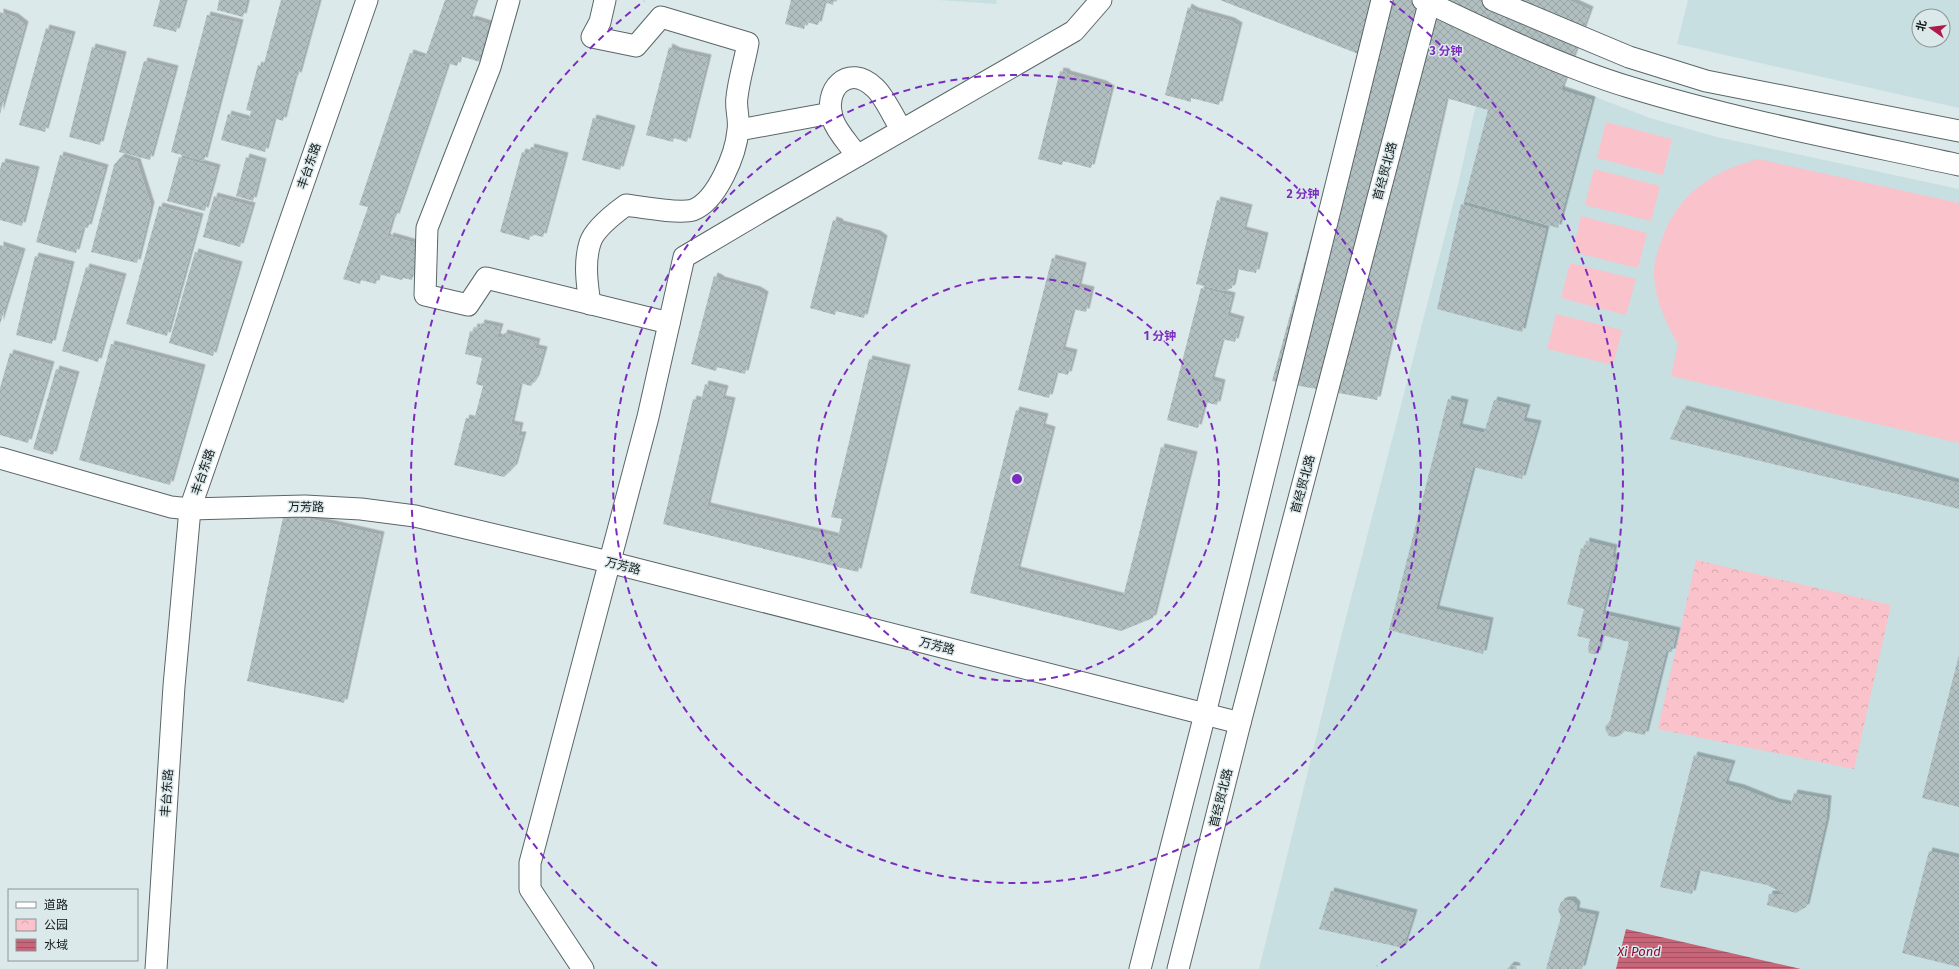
<svg xmlns="http://www.w3.org/2000/svg" width="1959" height="969" font-family="'Fira Sans','Noto Sans SC',sans-serif">
<style>
.built{fill:#c8dfe2;fill-rule:evenodd}
.park{fill:url(#park-crowns)}
.pitch{fill:#fac2ca}
.water{fill:url(#water-rules)}
.building{fill:url(#building-cross-hatch);filter:url(#shadow)}
.lines{fill:none;stroke-linecap:round;stroke-linejoin:round}
.minor-casing{stroke:#5a6668;stroke-width:23}
.minor{stroke:#fff;stroke-width:21}
.ring{fill:none;stroke:#7b2cbf;stroke-width:2;stroke-dasharray:7 5}
.labels{text-anchor:middle;dominant-baseline:central;stroke-width:3;stroke-linejoin:round;paint-order:stroke}
.street-label{font-size:12px;fill:#131819;stroke:#dce9eb}
.water-label{font-size:13px;font-style:italic;fill:#8b0b39;stroke:#dce9eb}
.centre{fill:#7b2cbf;stroke:#dce9eb;stroke-width:2}
.ring-label{font-size:12px;text-anchor:middle;font-weight:bold;fill:#7b2cbf;stroke:#dce9eb;stroke-width:3;stroke-linejoin:round;paint-order:stroke}
</style>
<defs>
<pattern id="park-crowns" width="20" height="18" patternUnits="userSpaceOnUse"><rect width="20" height="18" fill="#fac2ca"/><path d="M2 6a3 3 0 1 1 6 0M12 15a3 3 0 1 1 6 0" fill="none" stroke="#d5a6ad"/></pattern>
<pattern id="water-rules" width="6" height="5" patternUnits="userSpaceOnUse"><rect width="6" height="5" fill="#c96579"/><path d="M0 2.5h6" fill="none" stroke="#a25262"/></pattern>
<pattern id="building-cross-hatch" width="8" height="8" patternUnits="userSpaceOnUse"><rect width="8" height="8" fill="#b2bfc1"/><path d="M0 0l8 8M0 8l8-8" fill="none" stroke="#98a3a5"/></pattern>
<filter id="shadow"><feDropShadow dx="3.5" dy="-3.5" stdDeviation="0" flood-color="#0004"/></filter>
</defs>
<rect width="100%" height="100%" fill="#dce9eb"/>
<!-- built -->
<g class="built">
<path d="M 938,0 L 996,0 L 997,4 Z"/>
<path d="M 1688,0 L 1959,0 L 1959,108 L 1677,44 ZM 1919,16 L 1943,16 L 1943,40 L 1919,40 Z"/>
<path d="M 1487,55 L 1650,118 L 1717,137 L 1959,189 L 1959,969 L 1259,969 L 1342,633 L 1458,185 Z"/>
</g>
<!-- park -->
<path class="park" d="M 1696,560 L 1891,605 L 1854,769 L 1658,729 Z"/>
<!-- pitch -->
<g class="pitch">
<path d="M 1606,122 L 1672,139 L 1663,175 L 1597,158 Z"/>
<path d="M 1758,159 L 1959,203 L 1959,443 L 1671,376 L 1678,344 C 1666,323 1654,297 1654,272 C 1654,263 1657,253 1660,245 C 1674,197 1711,171 1758,159 Z"/>
<path d="M 1594,169 L 1660,186 L 1651,221 L 1585,205 Z"/>
<path d="M 1581,216 L 1647,233 L 1638,268 L 1573,252 Z"/>
<path d="M 1570,263 L 1636,279 L 1626,315 L 1561,298 Z"/>
<path d="M 1556,314 L 1622,330 L 1613,365 L 1547,349 Z"/>
</g>
<!-- water -->
<path class="water" d="M 1626,929 L 1801,969 L 1616,969 Z"/>
<!-- building -->
<g class="building">
<path d="M 160,0 L 185,0 L 176,32 L 153,26 Z"/>
<path d="M 219,0 L 247,0 L 243,17 L 217,10 Z"/>
<path d="M 281,0 L 319,0 L 298,76 L 295,75 L 283,121 L 274,118 L 265,152 L 221,140 L 228,114 L 249,120 L 251,111 L 246,110 L 258,65 L 263,67 Z"/>
<path d="M 445,0 L 476,0 L 469,19 L 471,21 L 472,19 L 498,27 L 484,63 L 460,56 L 457,66 L 443,62 L 442,64 L 447,66 L 396,217 L 393,216 L 387,237 L 389,239 L 390,236 L 421,245 L 412,280 L 403,278 L 402,280 L 378,274 L 376,284 L 361,280 L 360,284 L 343,279 L 368,207 L 359,205 L 410,53 L 425,58 Z"/>
<path d="M 791,0 L 834,0 L 833,5 L 824,2 L 818,25 L 806,22 L 804,29 L 785,24 Z"/>
<path d="M 1220,0 L 1568,0 L 1590,10 L 1561,90 L 1592,100 L 1558,228 L 1464,201 L 1488,110 L 1446,98 L 1377,400 L 1272,381 L 1361,55 Z"/>
<path d="M 1188,7 L 1195,11 L 1231,21 L 1239,26 L 1219,105 L 1191,98 L 1191,102 L 1165,95 Z"/>
<path d="M 0,12 L 15,17 L 25,25 L 0,114 Z"/>
<path d="M 207,15 L 240,23 L 204,161 L 171,152 Z"/>
<path d="M 46,28 L 72,35 L 45,132 L 19,125 Z"/>
<path d="M 92,47 L 123,55 L 100,145 L 69,137 Z"/>
<path d="M 669,47 L 677,51 L 708,58 L 687,142 L 674,138 L 673,142 L 646,135 Z"/>
<path d="M 144,61 L 175,69 L 150,160 L 119,152 Z"/>
<path d="M 1060,71 L 1066,72 L 1067,74 L 1103,84 L 1111,89 L 1091,168 L 1063,161 L 1062,165 L 1038,159 Z"/>
<path d="M 593,118 L 632,129 L 620,170 L 582,160 Z"/>
<path d="M 531,147 L 565,156 L 543,237 L 531,234 L 529,240 L 500,232 L 522,152 L 529,154 Z"/>
<path d="M 60,155 L 105,168 L 88,228 L 83,227 L 76,253 L 36,242 Z"/>
<path d="M 121,157 L 137,162 L 151,206 L 137,263 L 91,252 L 114,165 Z"/>
<path d="M 179,157 L 217,168 L 205,211 L 167,201 Z"/>
<path d="M 246,157 L 263,162 L 253,201 L 236,196 Z"/>
<path d="M 2,162 L 36,170 L 22,226 L 0,220 L 0,170 Z"/>
<path d="M 214,196 L 252,206 L 240,247 L 203,237 Z"/>
<path d="M 1217,200 L 1249,208 L 1243,230 L 1265,236 L 1256,273 L 1236,269 L 1232,288 L 1225,291 L 1196,284 Z"/>
<path d="M 1461,204 L 1546,229 L 1522,332 L 1437,309 Z"/>
<path d="M 159,206 L 200,217 L 167,336 L 126,324 Z"/>
<path d="M 833,220 L 839,222 L 840,224 L 877,234 L 884,239 L 864,318 L 836,311 L 835,315 L 810,308 Z"/>
<path d="M 0,245 L 22,252 L 0,324 Z"/>
<path d="M 195,252 L 239,265 L 213,356 L 169,343 Z"/>
<path d="M 35,256 L 71,265 L 52,344 L 16,335 Z"/>
<path d="M 1052,258 L 1083,266 L 1078,287 L 1091,290 L 1086,312 L 1073,309 L 1062,350 L 1074,353 L 1068,375 L 1056,372 L 1049,398 L 1018,390 Z"/>
<path d="M 86,267 L 123,277 L 98,362 L 62,351 Z"/>
<path d="M 714,276 L 719,278 L 721,280 L 757,290 L 765,295 L 745,374 L 717,367 L 716,371 L 691,364 Z"/>
<path d="M 1201,288 L 1232,296 L 1227,316 L 1241,320 L 1235,342 L 1222,339 L 1211,380 L 1222,383 L 1217,405 L 1205,402 L 1198,428 L 1167,420 Z"/>
<path d="M 481,323 L 500,327 L 497,337 L 502,338 L 504,333 L 537,342 L 535,348 L 544,350 L 536,378 L 531,386 L 520,383 L 511,424 L 520,426 L 518,435 L 523,435 L 514,467 L 504,477 L 454,465 L 466,418 L 474,420 L 483,386 L 476,384 L 482,358 L 465,354 L 470,331 L 473,332 L 474,327 L 480,328 Z"/>
<path d="M 111,344 L 202,368 L 170,485 L 79,460 Z"/>
<path d="M 10,353 L 51,365 L 28,443 L 0,435 L 0,388 Z"/>
<path d="M 869,359 L 907,368 L 858,572 L 663,524 L 693,399 L 701,401 L 705,384 L 725,389 L 722,399 L 732,401 L 707,506 L 838,537 L 842,519 L 831,517 Z"/>
<path d="M 56,369 L 76,375 L 53,455 L 33,449 Z"/>
<path d="M 1448,399 L 1465,403 L 1459,427 L 1484,433 L 1494,400 L 1527,408 L 1523,421 L 1538,424 L 1522,479 L 1473,467 L 1436,609 L 1490,621 L 1483,654 L 1389,630 Z"/>
<path d="M 1683,409 L 1959,483 L 1959,509 L 1670,439 Z"/>
<path d="M 1016,410 L 1045,417 L 1042,427 L 1052,430 L 1017,570 L 1123,597 L 1161,447 L 1194,455 L 1153,618 L 1121,631 L 970,593 Z"/>
<path d="M 284,513 L 381,535 L 344,703 L 247,681 Z"/>
<path d="M 1586,541 L 1614,548 L 1612,557 L 1616,558 L 1602,614 L 1677,631 L 1672,652 L 1666,652 L 1645,735 L 1625,731 L 1619,736 L 1613,737 L 1609,736 L 1606,731 L 1605,727 L 1610,721 L 1629,642 L 1602,635 L 1597,654 L 1592,654 L 1589,653 L 1588,648 L 1590,639 L 1577,636 L 1584,609 L 1567,604 L 1581,548 L 1585,549 Z"/>
<path d="M 1959,655 L 1959,807 L 1922,798 Z"/>
<path d="M 1694,755 L 1732,764 L 1725,784 L 1741,788 L 1776,802 L 1791,805 L 1794,793 L 1828,799 L 1826,821 L 1806,907 L 1796,913 L 1767,905 L 1769,894 L 1785,894 L 1767,885 L 1698,870 L 1692,894 L 1660,887 Z"/>
<path d="M 1929,851 L 1959,858 L 1959,967 L 1902,953 Z"/>
<path d="M 1331,891 L 1414,913 L 1403,948 L 1319,929 Z"/>
<path d="M 1565,900 L 1572,900 L 1577,905 L 1576,911 L 1596,915 L 1582,969 L 1546,969 L 1561,917 L 1558,909 L 1561,902 Z"/>
<path d="M 1511,965 L 1516,966 L 1517,969 L 1507,969 Z"/>
</g>
<g class="lines">
<!-- minor casing -->
<g class="minor-casing">
<g id="minor">
<path d="M 509,0 L 490,67 L 427,228 L 425,295 L 468,305 L 486,278 L 669,323"/>
<path d="M 1423,0 C 1488,31 1560,66 1629,87 C 1737,120 1849,141 1959,165"/>
<path d="M 1493,0 L 1629,57 L 1706,81 L 1959,131"/>
<path d="M 739,130 L 831,113"/>
<path d="M 857,156 C 850,145 837,132 833,120 C 822,90 848,62 875,88 C 885,97 894,119 902,130"/>
<path d="M 590,304 C 587,284 584,262 590,243 C 594,229 615,213 626,205 C 641,207 679,214 693,210 C 717,201 736,154 738,130 C 740,119 735,108 737,97 C 739,79 745,60 748,43 L 661,17 L 636,46 L 592,37 L 600,22 L 605,0"/>
<path d="M 0,458 L 171,507 L 190,509 L 305,506 L 361,509 L 415,516 L 609,562 L 1240,723"/>
<path d="M 156,969 L 174,686 L 190,509 L 367,0"/>
<path d="M 583,969 L 530,889 L 530,863 L 648,417 L 684,257 L 772,205 L 1074,31 L 1101,0"/>
<path d="M 1140,969 L 1205,714 L 1382,0"/>
<path d="M 1178,969 L 1240,723 L 1430,0"/>
</g>
</g>
<!-- minor -->
<use href="#minor" class="minor"/>
</g>
<!-- distance rings -->
<g class="ring">
<circle cx="1017" cy="479" r="202"/>
<circle cx="1017" cy="479" r="404"/>
<path d="M657 966A606 606 0 0 1 644 1M1390 1A606 606 0 0 1 1377 966"/>
</g>
<g class="labels">
<!-- street labels -->
<g class="street-label">
<text transform="translate(309 166) rotate(-71)">丰台东路</text>
<text transform="translate(1385 171) rotate(-75)">首经贸北路</text>
<text transform="translate(203 472) rotate(-71)">丰台东路</text>
<text transform="translate(1303 484) rotate(-75)">首经贸北路</text>
<text transform="translate(306 507) rotate(1)">万芳路</text>
<text transform="translate(623 566) rotate(14)">万芳路</text>
<text transform="translate(937 646) rotate(14)">万芳路</text>
<text transform="translate(167 793) rotate(-86)">丰台东路</text>
<text transform="translate(1221 798) rotate(-76)">首经贸北路</text>
</g>
<!-- water labels -->
<g class="water-label">
<text x="1639" y="951">Xi Pond</text>
</g>
</g>
<circle cx="1017" cy="479" r="6" class="centre"/>
<g class="ring-label">
<text x="1446" y="55">3 分钟</text>
<text x="1303" y="198">2 分钟</text>
<text x="1160" y="340">1 分钟</text>
</g>
<!-- legend -->
<rect x="8" y="889" width="130" height="72" fill="#dce9eb" stroke="#8c9597"/>
<rect x="16" y="902" width="20" height="6" fill="#ffffff" stroke="#8c9597"/>
<text x="44" y="909" font-size="12" fill="#131819">道路</text>
<rect x="16" y="919" width="20" height="12" fill="url(#park-crowns)" stroke="#8c9597"/>
<text x="44" y="929" font-size="12" fill="#131819">公园</text>
<rect x="16" y="939" width="20" height="12" fill="url(#water-rules)" stroke="#8c9597"/>
<text x="44" y="949" font-size="12" fill="#131819">水域</text>
<!-- north arrow -->
<g transform="translate(1931 28) rotate(284)"><circle r="19" fill="#dce9eb" stroke="#8c9597"/>
<path d="M0-3L7 15L0 10L-7 15Z" fill="#ad1b4b"/>
<text y="-6" font-size="11" font-weight="bold" text-anchor="middle" fill="#131819">北</text>
</g>
</svg>
